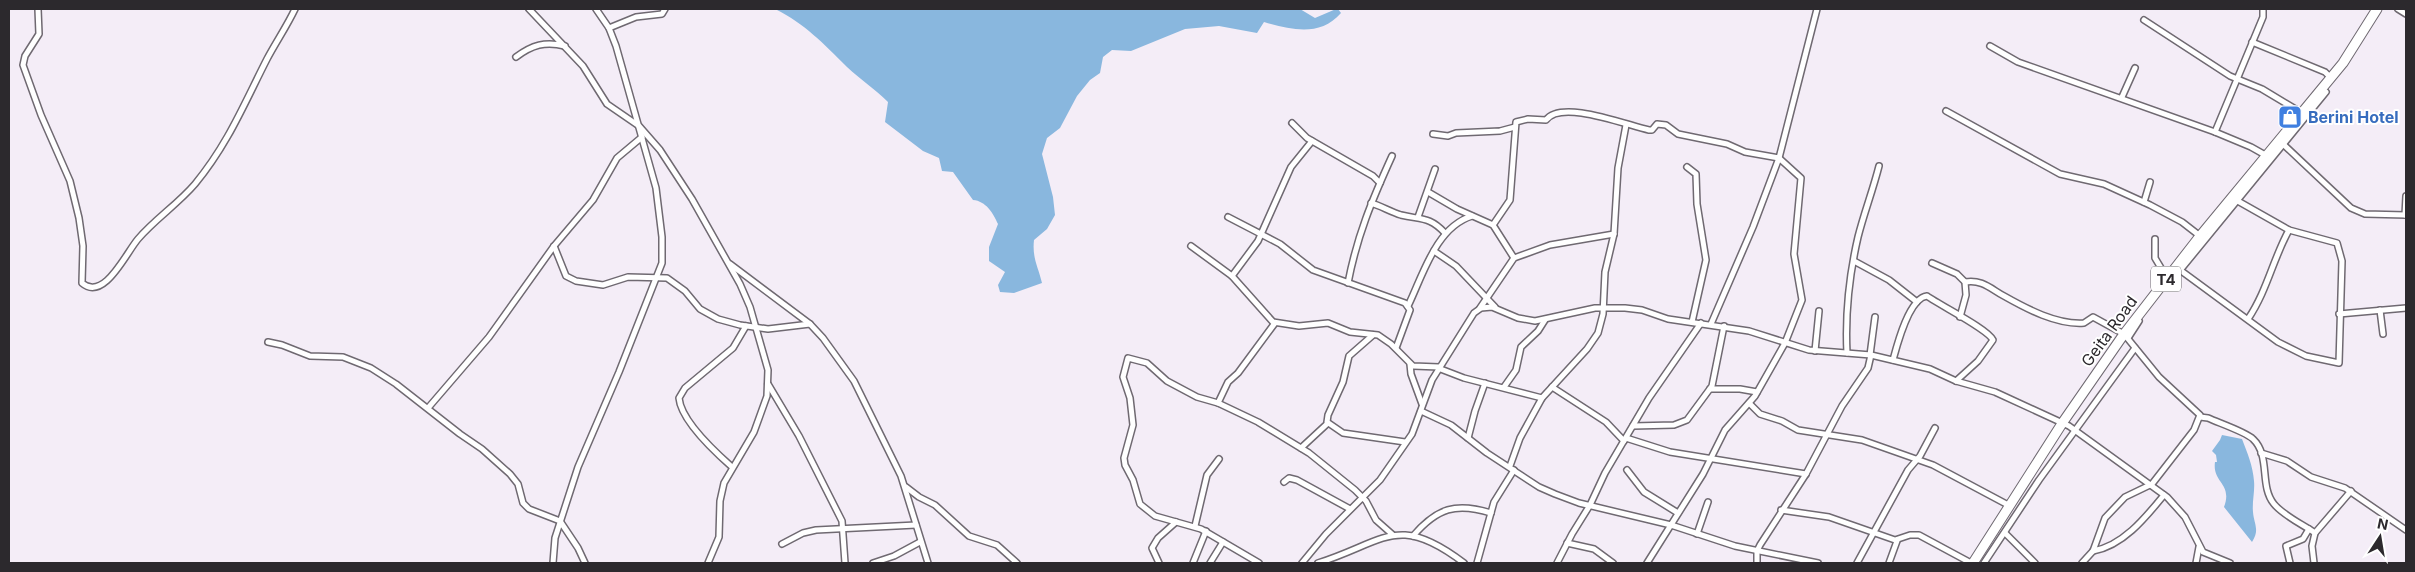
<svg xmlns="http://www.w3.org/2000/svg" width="2415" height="572" font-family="Inter,sans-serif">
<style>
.water{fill:#89b7de}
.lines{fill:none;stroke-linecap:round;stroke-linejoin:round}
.street-casing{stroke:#6f6971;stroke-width:8}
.highway-casing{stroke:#6f6971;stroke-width:11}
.street{stroke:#fff;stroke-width:5}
.highway{stroke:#fff;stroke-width:9}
.labels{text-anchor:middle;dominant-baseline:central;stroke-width:4;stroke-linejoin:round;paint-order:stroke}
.shield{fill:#fff;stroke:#6b696c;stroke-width:1}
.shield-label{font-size:15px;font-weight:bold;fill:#2c292d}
.shop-label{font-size:16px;font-weight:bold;fill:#366cbe;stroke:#fff;text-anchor:start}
.street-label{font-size:16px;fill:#2c292d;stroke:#fff}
</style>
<rect width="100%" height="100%" fill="#f4edf7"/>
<!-- water -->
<g class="water">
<path d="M 775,9 L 1300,9 L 1315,18 L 1336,9 L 1338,9 L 1341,13 C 1320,37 1292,30 1264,22 L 1257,33 L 1219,26 L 1185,29 L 1131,51 L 1112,50 L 1103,57 L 1100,73 L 1090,80 L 1077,96 L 1060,128 L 1047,138 L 1042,154 L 1053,197 L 1055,215 L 1047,229 L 1034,240 C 1032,258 1038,266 1042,283 L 1014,293 L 1000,292 L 998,285 L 1005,272 L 989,261 L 989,247 L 998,224 C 993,213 986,201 973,200 L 953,172 L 942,171 L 939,158 L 923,151 L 885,122 L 888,102 C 875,89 860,79 847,67 C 823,43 805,24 775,9 Z"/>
<path d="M 2222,435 L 2242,439 C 2247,452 2253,466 2254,481 C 2255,491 2252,502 2253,512 C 2254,524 2260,530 2252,542 L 2224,507 C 2233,483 2212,483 2215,462 L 2217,462 L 2216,455 L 2212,451 L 2220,440 Z"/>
</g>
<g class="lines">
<!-- street casing -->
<g class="street-casing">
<g id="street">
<path d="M 38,9 L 39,34 L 25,56 L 23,65 L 41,115 L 70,181 L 79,218 L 83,246 L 82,283 C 104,302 126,253 138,239 C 155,219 178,204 195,184 C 228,144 244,104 267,59 C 276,42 287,26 295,9"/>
<path d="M 529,9 L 583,66 L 607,104 L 639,126 L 660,150 L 692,199 L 740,284 L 750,307 L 768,370 L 767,396 L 754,432 L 724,483 L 720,501 L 719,537 L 708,563"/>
<path d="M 2398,9 L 2406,14"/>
<path d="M 2144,20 L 2230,76 L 2262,89 L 2302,113"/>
<path d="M 609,28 L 636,17 L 662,14 L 665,9"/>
<path d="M 2252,42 L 2325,72 L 2331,78"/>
<path d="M 1990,46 L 2018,62 L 2215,132 L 2251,147 L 2267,156"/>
<path d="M 516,57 C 532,45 545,41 565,46"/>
<path d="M 2122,97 L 2135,68"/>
<path d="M 1946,111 L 2060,174 L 2104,184 L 2150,205 L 2182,222 L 2200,236"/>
<path d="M 1292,123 L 1307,138 L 1373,176 L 1380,183"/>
<path d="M 2215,132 L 2263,17 L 2263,9"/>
<path d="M 1433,134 L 1448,136 L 1456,133 L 1500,131 L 1515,127"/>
<path d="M 2283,144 L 2351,208 L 2365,214 L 2406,215"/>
<path d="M 1687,167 L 1696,174 L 1697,204 L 1706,260 L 1692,322"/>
<path d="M 1428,192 L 1457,209 L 1493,225 L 1514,258"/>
<path d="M 2144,202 L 2150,182"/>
<path d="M 1371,203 C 1381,206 1391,212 1401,215 C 1421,220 1429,216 1445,233"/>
<path d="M 2405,215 L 2406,196"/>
<path d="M 1228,217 L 1280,244 L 1313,270 L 1405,303 L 1410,310 L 1396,348"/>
<path d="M 1418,217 L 1435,169"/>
<path d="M 1493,225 L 1510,200 L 1516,122 L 1528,119 L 1546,120 C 1561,99 1626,125 1649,130 L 1652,130 L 1657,124 L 1666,125 L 1678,134 L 1727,144 L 1745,152 L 1779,158 L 1801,178 L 1794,254 L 1802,300 L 1785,343 L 1755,396 L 1725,430 L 1703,474 L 1647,563"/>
<path d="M 2155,239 L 2155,258 L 2167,278"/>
<path d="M 554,246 L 566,276 L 576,281 L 603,285 L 628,277 L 667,278 L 685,291 L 700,309 L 718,319 L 740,325 L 768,329 L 810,324"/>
<path d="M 1191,246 L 1232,276 L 1273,322 L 1299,326 L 1328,323 L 1350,332 L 1378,335 L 1391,344 L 1413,366 L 1439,367"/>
<path d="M 1434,251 L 1456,266 L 1495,307"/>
<path d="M 1854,261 L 1889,280 L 1917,302"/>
<path d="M 1932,263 L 1957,274 L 1965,282 L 1966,295 L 1960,317"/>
<path d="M 730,264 L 810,324 L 823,338 L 854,381 L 901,476 L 928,563"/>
<path d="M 2180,270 L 2278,342 L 2306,356 L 2339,363 L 2342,261 L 2337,243 L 2289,230 L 2236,200"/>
<path d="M 1232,276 L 1258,241 L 1291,167 L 1312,141"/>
<path d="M 1965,282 C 1982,279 1991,289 2004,296 C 2027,309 2057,325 2084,323 L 2093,317 L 2124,334 L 2159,377 L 2200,415 L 2194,430 L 2152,484 L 2125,497 L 2105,518 L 2093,551 L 2082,563"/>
<path d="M 1348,283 C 1357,236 1372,200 1392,156"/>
<path d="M 2168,285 L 2326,92"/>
<path d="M 1408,306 C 1423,275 1436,227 1472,216"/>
<path d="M 1480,308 L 1514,258 L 1550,245 L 1614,234"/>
<path d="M 2380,310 L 2383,334"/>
<path d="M 2339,314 L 2406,308"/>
<path d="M 2248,319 C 2267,291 2273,259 2289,230"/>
<path d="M 1711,324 L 1753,227 L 1779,158 L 1817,9"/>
<path d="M 1373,335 L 1349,356 L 1343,382 L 1328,415 L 1327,422 L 1343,433 L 1405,442"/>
<path d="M 2128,338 L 2139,321"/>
<path d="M 268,342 L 282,345 L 310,356 L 343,357 L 371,368 L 396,384 L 460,434 L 482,449 L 510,474 L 518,484 L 523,503 L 529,509 L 560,521 L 578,548 L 585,563"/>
<path d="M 1815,351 L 1819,311"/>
<path d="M 1847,353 C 1845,313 1849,276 1858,237 C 1864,213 1873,190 1879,166"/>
<path d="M 1870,355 L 1875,317"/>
<path d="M 1893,360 C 1897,345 1909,298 1927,296 C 1941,306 1988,329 1993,340 L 1978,361 L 1956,381"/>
<path d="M 1410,364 L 1411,374 L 1422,404"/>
<path d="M 1438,368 L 1464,378 L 1542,398"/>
<path d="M 768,384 L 799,436 L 842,521 L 845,563"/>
<path d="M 1504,387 L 1516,370 L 1521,347 L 1538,331 L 1545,320"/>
<path d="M 1552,387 L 1606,422 L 1624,441"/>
<path d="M 1710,389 L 1740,389 L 1757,392"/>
<path d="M 1218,403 L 1228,382 L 1238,373 L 1275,323"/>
<path d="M 1749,403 L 1760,414 L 1782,421 L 1798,430 L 1862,440 L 1933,465 L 2010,506"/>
<path d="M 428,408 L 489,337 L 554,246 L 593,200 L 617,158 L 642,137"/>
<path d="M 1421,411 L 1451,425 L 1487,453 L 1539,487 L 1555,494 L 1579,503 L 1671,525 L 1735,546 L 1818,563"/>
<path d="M 2200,417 L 2208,418 C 2219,423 2246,432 2253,439 C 2271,456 2259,486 2274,504 C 2284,516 2302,524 2315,533"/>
<path d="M 1633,426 L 1674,425 L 1687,420 L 1712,386 L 1724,326"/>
<path d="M 1468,438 L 1475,411 L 1485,383"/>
<path d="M 1626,438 L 1670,452 L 1806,474"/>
<path d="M 1301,448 L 1328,423"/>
<path d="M 2261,453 L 2287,461 L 2311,477 L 2345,488 L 2406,530"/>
<path d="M 1510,466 L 1520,438 L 1542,398 L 1587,349 L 1598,333 L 1603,314 L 1605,272 L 1614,234 L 1618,168 L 1626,125"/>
<path d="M 732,467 C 715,452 681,421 679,398 L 685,388 L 733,348 L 746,326"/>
<path d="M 1627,470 L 1644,492 L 1678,513"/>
<path d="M 1284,482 L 1289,478 L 1297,480 L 1350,509"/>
<path d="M 906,487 L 919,497 L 935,505 L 969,536 L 997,545 L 1017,563"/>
<path d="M 1781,510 L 1829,517 L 1895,540 L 1910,535 L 1919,535 L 1971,563"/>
<path d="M 1195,526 L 1207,475 L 1219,459"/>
<path d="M 2005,533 L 2035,563"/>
<path d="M 1697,534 L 1708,502"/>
<path d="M 1413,536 C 1437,508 1456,502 1491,513"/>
<path d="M 1567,543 L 1594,549 L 1613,563"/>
<path d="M 782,544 L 803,533 L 816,530 L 916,525"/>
<path d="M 2093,551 C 2123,546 2146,517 2164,495"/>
<path d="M 553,563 L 555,538 L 578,467 L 619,372 L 662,263 L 662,237 L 656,188 L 616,46 L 609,28 L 596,9"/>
<path d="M 873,563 L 894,556 L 920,542"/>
<path d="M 1159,563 L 1152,548 L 1158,538 L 1176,522"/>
<path d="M 1193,563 L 1206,531"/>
<path d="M 1210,563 L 1223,542"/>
<path d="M 1259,563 L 1201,529 L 1155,516 L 1140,504 L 1133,480 L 1125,465 L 1124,458 L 1133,425 L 1130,398 L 1123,377 L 1128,358 L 1147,363 L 1167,381 L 1197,397 L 1218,403 L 1258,422 L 1309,453 L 1355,490 L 1366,501 L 1376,520 L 1393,535"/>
<path d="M 1302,563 L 1326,534 L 1380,480 L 1412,434 L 1432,380 L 1474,313 L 1481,308 L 1492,307 L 1518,318 L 1535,321 L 1595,308 L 1625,308 L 1642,310 L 1668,319 L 1749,331 L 1809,350 L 1871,355 L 1930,369 L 1956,381 L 1995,392 L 2069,426 L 2167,497 L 2185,517 L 2203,552 L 2230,563"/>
<path d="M 1318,563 C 1385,542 1397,512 1464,563"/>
<path d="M 1477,563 L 1494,502 L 1514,470"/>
<path d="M 1557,563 L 1572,534 L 1590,505 L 1605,473 L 1649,398 L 1701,323"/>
<path d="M 1757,563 L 1757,551 L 1760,545 L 1806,474 L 1842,406 L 1868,368 L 1871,355"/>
<path d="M 1857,563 L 1908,470 L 1920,456 L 1935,428"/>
<path d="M 1889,563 L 1897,541"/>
<path d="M 1984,563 L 2039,480 L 2135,348"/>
<path d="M 2196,563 L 2199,547"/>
<path d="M 2290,563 L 2286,546 L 2303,539 L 2309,529"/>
<path d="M 2314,563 L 2312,546 L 2315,533 L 2351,491"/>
</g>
</g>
<!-- highway casing -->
<g class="highway-casing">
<path id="highway" d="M 1973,563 L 2063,422 L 2124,334 L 2200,236 L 2343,63 L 2377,9"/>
</g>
<!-- street -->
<use href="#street" class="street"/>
<!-- highway -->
<use href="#highway" class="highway"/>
</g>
<!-- icons -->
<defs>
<g id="shop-square" transform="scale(1.25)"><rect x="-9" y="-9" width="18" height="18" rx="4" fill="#3f7fe0" stroke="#fff"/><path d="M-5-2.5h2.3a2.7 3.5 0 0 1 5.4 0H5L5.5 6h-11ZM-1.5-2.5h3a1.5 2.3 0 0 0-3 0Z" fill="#fff"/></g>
</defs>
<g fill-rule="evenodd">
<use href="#shop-square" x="2290" y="117"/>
</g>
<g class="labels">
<!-- shield labels -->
<rect class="shield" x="2151" y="266.5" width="30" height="25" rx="4"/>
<g class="shield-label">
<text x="2166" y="279">T4</text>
</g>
<!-- shop labels -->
<g class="shop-label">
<text x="2308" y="117">Berini Hotel</text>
</g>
<!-- street labels -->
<g class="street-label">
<text transform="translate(2109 331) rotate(-54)">Geita Road</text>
</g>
</g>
<!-- border -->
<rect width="2415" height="572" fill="none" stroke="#2c292d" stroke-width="20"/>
<!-- north arrow -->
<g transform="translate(2380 537) rotate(12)" stroke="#ffffff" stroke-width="4" paint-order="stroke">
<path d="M0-4L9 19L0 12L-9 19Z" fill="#2c292d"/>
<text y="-8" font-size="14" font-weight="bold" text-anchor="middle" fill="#2c292d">N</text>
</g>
</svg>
